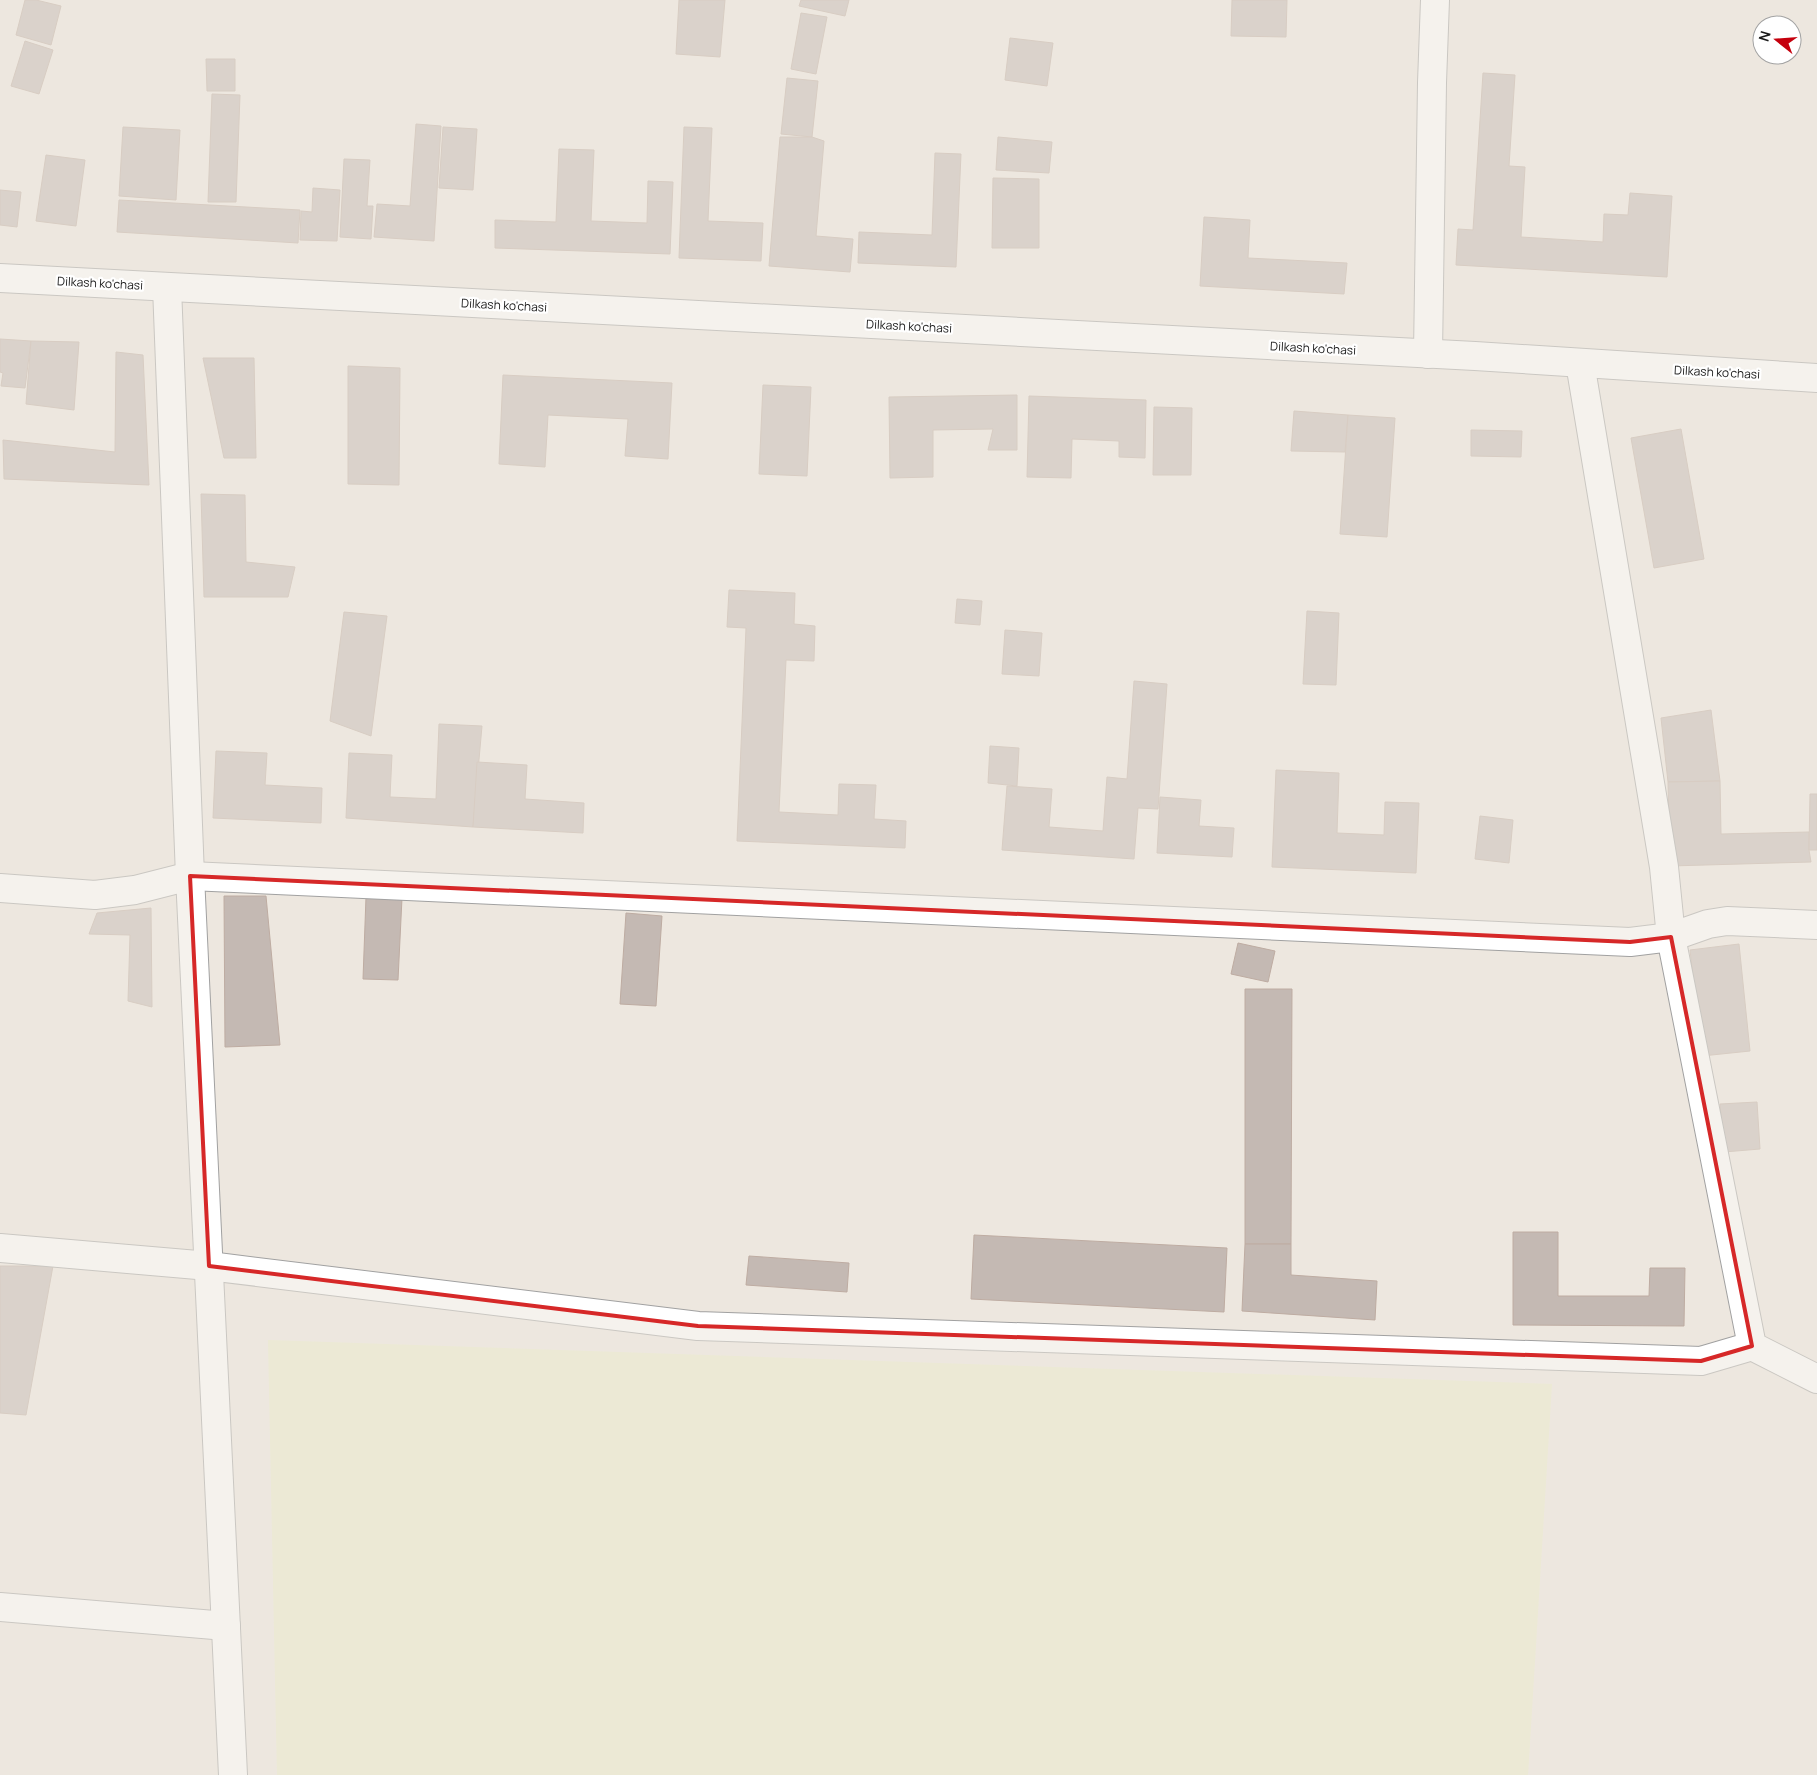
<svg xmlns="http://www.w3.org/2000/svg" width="1817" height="1775" font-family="Manrope,sans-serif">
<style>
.farmland{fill:#ececc9}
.building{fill:#c4b9b3;stroke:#beaca2}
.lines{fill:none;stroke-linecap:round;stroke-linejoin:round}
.minor-casing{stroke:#a1a1a1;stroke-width:30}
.minor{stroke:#fff;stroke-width:28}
.marked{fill:none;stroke:#d62828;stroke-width:4;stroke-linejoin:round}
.labels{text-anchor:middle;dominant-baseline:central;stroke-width:4.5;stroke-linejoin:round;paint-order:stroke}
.street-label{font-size:12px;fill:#1a1a1a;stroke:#fff}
</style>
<rect width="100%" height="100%" fill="#ede7df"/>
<!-- farmland -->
<path class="farmland" d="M 268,1340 L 1552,1384 L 1528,1775 L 277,1775 Z"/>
<!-- building -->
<g class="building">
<path d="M 25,0 L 36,0 L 61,6 L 51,45 L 16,35 Z"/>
<path d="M 679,0 L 725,0 L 720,57 L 676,54 Z"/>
<path d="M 801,0 L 849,0 L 845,16 L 799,6 Z"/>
<path d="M 1232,0 L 1287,0 L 1286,37 L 1231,36 Z"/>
<path d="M 801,13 L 827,17 L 816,74 L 791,69 Z"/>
<path d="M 1010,38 L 1053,43 L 1047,86 L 1005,80 Z"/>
<path d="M 25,41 L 53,50 L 39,94 L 11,86 Z"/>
<path d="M 206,59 L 235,59 L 235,91 L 207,91 Z"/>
<path d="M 1483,73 L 1515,75 L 1509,166 L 1525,167 L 1521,237 L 1603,242 L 1604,214 L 1628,215 L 1630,193 L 1672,196 L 1667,277 L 1456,265 L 1458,229 L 1473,230 Z"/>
<path d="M 787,78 L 818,81 L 812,137 L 781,134 Z"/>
<path d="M 212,94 L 240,95 L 236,202 L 208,202 Z"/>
<path d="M 416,124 L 441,126 L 434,241 L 374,237 L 377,204 L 410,206 Z"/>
<path d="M 123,127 L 180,130 L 176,200 L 119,196 Z"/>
<path d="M 443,127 L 477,129 L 473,190 L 439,188 Z"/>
<path d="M 684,127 L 712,128 L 708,221 L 763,223 L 761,261 L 679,258 Z"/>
<path d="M 780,137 L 812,137 L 824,141 L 816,236 L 853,239 L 850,272 L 769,266 Z"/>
<path d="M 998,137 L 1052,142 L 1049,173 L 996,170 Z"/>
<path d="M 559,149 L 594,150 L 591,221 L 647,223 L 648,181 L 673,182 L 670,254 L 495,248 L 495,220 L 556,222 Z"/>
<path d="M 935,153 L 961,154 L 956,267 L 858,263 L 859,232 L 932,235 Z"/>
<path d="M 46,155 L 85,160 L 76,226 L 36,221 Z"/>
<path d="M 344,159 L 370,160 L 367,206 L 373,206 L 371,239 L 340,237 Z"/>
<path d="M 993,178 L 1039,179 L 1039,248 L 992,248 Z"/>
<path d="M 313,188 L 340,190 L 337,241 L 300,240 L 301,211 L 312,212 Z"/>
<path d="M 0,190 L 21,192 L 17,227 L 0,225 Z"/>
<path d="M 119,200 L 300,210 L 298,243 L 117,232 Z"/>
<path d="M 1204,217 L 1250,220 L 1248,258 L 1347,263 L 1344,294 L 1200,286 Z"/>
<path d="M 0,339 L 31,341 L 25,388 L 1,386 L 3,373 L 0,372 Z"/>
<path d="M 31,341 L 79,342 L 74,410 L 26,404 Z"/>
<path d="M 116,352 L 143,355 L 149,485 L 4,479 L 3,440 L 115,452 Z"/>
<path d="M 203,358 L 254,358 L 256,458 L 224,458 Z"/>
<path d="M 348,366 L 400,368 L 399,485 L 348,484 Z"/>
<path d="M 503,375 L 672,383 L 668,459 L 625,456 L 628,419 L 548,415 L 545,467 L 499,464 Z"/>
<path d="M 763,385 L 811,387 L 807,476 L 759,474 Z"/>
<path d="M 1017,395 L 1017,450 L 988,450 L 993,429 L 933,430 L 933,477 L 890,478 L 889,397 Z"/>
<path d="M 1029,396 L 1146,400 L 1145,458 L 1119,457 L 1119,441 L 1072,439 L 1071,478 L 1027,477 Z"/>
<path d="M 1154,407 L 1192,408 L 1191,475 L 1153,475 Z"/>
<path d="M 1294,411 L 1348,415 L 1345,452 L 1291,451 Z"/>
<path d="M 1348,415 L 1395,418 L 1387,537 L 1340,534 Z"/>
<path d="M 1681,429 L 1704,559 L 1654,568 L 1631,438 Z"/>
<path d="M 1471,430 L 1522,431 L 1521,457 L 1471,456 Z"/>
<path d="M 201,494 L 245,495 L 246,562 L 295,567 L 288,597 L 204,597 Z"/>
<path d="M 729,590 L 795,593 L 794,624 L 815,626 L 814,661 L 786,660 L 779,812 L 838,815 L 839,784 L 876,785 L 874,819 L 906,821 L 905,848 L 737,841 L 746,628 L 727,627 Z"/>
<path d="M 957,599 L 982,601 L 980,625 L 955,623 Z"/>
<path d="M 1307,611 L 1339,613 L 1336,685 L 1303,684 Z"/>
<path d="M 344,612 L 387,616 L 371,736 L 330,721 Z"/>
<path d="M 1005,630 L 1042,633 L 1039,676 L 1002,674 Z"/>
<path d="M 1134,681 L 1167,684 L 1158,809 L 1138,808 L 1134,859 L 1002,850 L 1007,786 L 1052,789 L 1049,827 L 1103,831 L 1107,777 L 1127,779 Z"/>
<path d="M 1711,710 L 1720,781 L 1668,782 L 1661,718 Z"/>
<path d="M 439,724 L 482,726 L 473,827 L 346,818 L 349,753 L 392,755 L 390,797 L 436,799 Z"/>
<path d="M 990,746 L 1019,748 L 1017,786 L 988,783 Z"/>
<path d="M 216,751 L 267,753 L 265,785 L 322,788 L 321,823 L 213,818 Z"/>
<path d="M 477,762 L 527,765 L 525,799 L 584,803 L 583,833 L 473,827 Z"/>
<path d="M 1276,770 L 1339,773 L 1337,833 L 1384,835 L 1385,802 L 1419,803 L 1416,873 L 1272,867 Z"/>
<path d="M 1720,781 L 1721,834 L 1809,832 L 1809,850 L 1811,862 L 1670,866 L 1668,782 Z"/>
<path d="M 1810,794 L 1817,794 L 1817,850 L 1809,850 Z"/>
<path d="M 1160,797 L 1201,800 L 1199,826 L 1234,828 L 1232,857 L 1157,853 Z"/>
<path d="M 1480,816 L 1513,820 L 1509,863 L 1475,859 Z"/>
<path d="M 224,896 L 266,896 L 280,1045 L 225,1047 Z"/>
<path d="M 366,897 L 402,898 L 398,980 L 363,979 Z"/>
<path d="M 151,908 L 152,1007 L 128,1001 L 130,935 L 89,934 L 97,913 Z"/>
<path d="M 626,913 L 662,916 L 656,1006 L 620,1004 Z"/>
<path d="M 1238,943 L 1275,951 L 1268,982 L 1231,974 Z"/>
<path d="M 1739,944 L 1750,1051 L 1702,1056 L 1690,950 Z"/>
<path d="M 1245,989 L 1292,989 L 1291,1244 L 1245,1244 Z"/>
<path d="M 1757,1102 L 1760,1149 L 1724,1152 L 1720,1104 Z"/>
<path d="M 1513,1232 L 1558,1232 L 1558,1296 L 1649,1296 L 1650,1268 L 1685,1268 L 1684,1326 L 1513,1325 Z"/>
<path d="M 974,1235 L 1227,1248 L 1224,1312 L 971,1299 Z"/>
<path d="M 1245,1244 L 1291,1244 L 1291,1275 L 1377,1281 L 1375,1320 L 1242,1311 Z"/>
<path d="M 749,1256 L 849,1263 L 847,1292 L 746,1285 Z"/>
<path d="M 0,1266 L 53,1266 L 26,1415 L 0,1413 Z"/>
</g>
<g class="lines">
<!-- minor casing -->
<g class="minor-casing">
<g id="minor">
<path d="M 0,278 L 1475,356 L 1817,378"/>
<path d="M 167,287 L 190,876 L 233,1775"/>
<path d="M 1428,354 L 1432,83 L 1435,0"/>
<path d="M 1580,363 L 1664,867 L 1671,937 L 1752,1346 L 1817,1379"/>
<path d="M 0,888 L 95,895 L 135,890 L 190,876 L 1630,942 L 1671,937 L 1708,924 L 1727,921 L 1817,925"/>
<path d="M 0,1248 L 209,1266 L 698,1326 L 1701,1361 L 1752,1346"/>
<path d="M 0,1607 L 226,1626"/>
</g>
</g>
<!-- minor -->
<use href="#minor" class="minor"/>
</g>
<!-- marked area -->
<path d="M0 0H1817V1775H0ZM 190,876 L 1630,942 L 1671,937 L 1752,1346 L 1701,1361 L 698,1326 L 209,1266 Z" fill="#ede7df" fill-opacity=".55" fill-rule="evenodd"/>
<path class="marked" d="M 190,876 L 1630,942 L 1671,937 L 1752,1346 L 1701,1361 L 698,1326 L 209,1266 Z"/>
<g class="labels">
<!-- street labels -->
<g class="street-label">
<text transform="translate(100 283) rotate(3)">Dilkash ko'chasi</text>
<text transform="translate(504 305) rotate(3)">Dilkash ko'chasi</text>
<text transform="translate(909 326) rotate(3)">Dilkash ko'chasi</text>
<text transform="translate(1313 348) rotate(3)">Dilkash ko'chasi</text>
<text transform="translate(1717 372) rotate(3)">Dilkash ko'chasi</text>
</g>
</g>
<!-- north arrow -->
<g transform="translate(1777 40) rotate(287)"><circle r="24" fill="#ffffff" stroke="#a3a3a3"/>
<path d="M0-4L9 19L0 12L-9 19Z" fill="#c5000d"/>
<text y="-8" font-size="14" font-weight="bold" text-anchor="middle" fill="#1a1a1a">N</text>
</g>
</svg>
